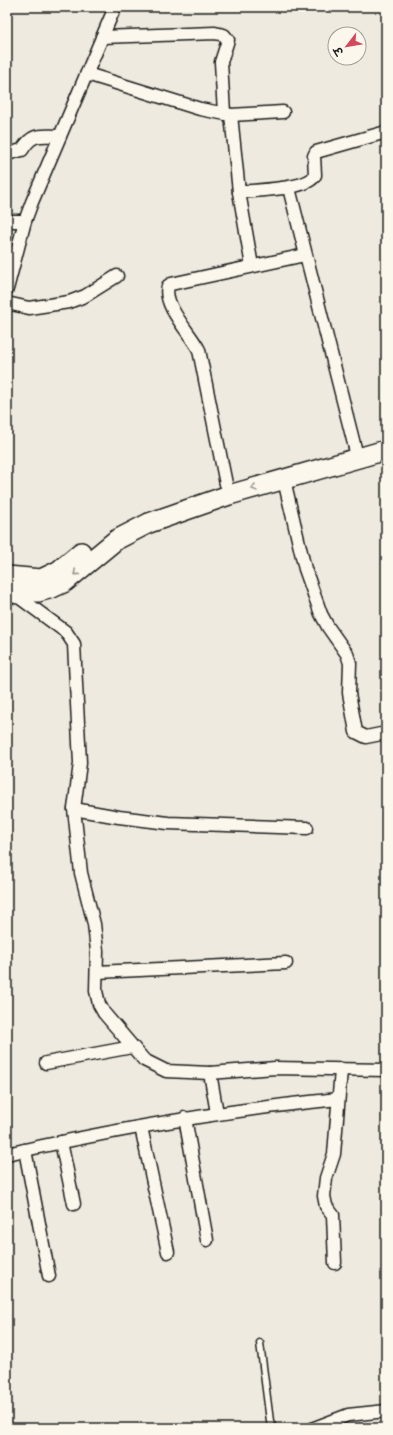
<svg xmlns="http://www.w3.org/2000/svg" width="393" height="1435" font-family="Pangolin,'Playpen Sans Deva',sans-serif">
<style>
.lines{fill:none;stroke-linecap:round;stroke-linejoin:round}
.lane-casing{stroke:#1c1c1c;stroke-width:9}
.street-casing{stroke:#1c1c1c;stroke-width:15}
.primary-casing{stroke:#1c1c1c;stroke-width:22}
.lane{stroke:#fbf7ec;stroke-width:6}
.street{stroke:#fbf7ec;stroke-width:12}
.primary{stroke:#fbf7ec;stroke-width:19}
.oneway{stroke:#97948e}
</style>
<rect width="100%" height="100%" fill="#eeeadf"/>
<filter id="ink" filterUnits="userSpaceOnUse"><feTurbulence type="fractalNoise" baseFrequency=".025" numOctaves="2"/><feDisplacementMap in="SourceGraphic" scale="8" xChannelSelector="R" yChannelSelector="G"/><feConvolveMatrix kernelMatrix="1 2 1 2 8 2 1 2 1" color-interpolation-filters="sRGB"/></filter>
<g filter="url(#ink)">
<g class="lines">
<!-- lane casing -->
<g class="lane-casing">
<path id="lane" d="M 260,1343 L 270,1421 L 273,1428"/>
</g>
<!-- street casing -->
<g class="street-casing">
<g id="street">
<path d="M 102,37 L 215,33 L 224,35 L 228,40 L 221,62 L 224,113"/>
<path d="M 87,74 L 200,109 L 231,115 L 283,112"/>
<path d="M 231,115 L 239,192 L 252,266"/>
<path d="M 7,154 L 22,150 C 33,132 41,136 60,136"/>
<path d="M 289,188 L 355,448"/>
<path d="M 239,192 C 255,190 308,190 315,175 L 314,156 L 316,152 L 386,132"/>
<path d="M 7,221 L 25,221"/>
<path d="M 7,289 L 25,221 L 32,202 L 115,7"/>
<path d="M 7,303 L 29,308 L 69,302 L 85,296 L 117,276"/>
<path d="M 284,480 L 305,569 L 321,614 L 328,627 L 347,654 L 350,663 L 349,693 L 356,732 L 366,737 L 386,733"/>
<path d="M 226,484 L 199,350 C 191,334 162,305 168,286 L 171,284 L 305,255"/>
<path d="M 11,596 L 20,598 L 66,632 L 74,644 L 80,763 L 74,809 L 81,873 L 94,924 L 97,951 L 96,991 L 99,1004 L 104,1013 L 144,1060 L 166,1071 L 210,1073 L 275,1068 L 386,1070"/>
<path d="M 74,809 L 119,817 L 168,823 L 307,828"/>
<path d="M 97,972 L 286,963"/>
<path d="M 46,1063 L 132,1047"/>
<path d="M 210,1073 L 217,1113"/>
<path d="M 185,1118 L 207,1240"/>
<path d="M 141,1127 L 168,1252"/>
<path d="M 61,1142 L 74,1204"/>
<path d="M 25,1150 L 49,1276"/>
<path d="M 7,1154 C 117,1129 227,1110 338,1099"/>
<path d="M 335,1263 L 333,1215 L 326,1206 L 324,1196 L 326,1178 L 334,1154 L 341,1070"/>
<path d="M 314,1428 L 348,1415 L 386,1411"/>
</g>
</g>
<!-- primary casing -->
<g class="primary-casing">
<g id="primary">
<path d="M 7,576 L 41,579 L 58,571 L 81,552"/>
<path d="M 7,592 L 38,592 L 52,588 L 65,582 L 116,540 L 149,523 L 229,495 L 386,450"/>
</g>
</g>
<!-- lane -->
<use href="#lane" class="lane"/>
<!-- street -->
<use href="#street" class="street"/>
<!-- primary -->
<use href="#primary" class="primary"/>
</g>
<!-- one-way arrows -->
<defs><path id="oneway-chevron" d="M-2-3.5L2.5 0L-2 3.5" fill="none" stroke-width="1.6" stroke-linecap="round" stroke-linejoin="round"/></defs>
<g class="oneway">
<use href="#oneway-chevron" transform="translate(254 488) rotate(165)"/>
<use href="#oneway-chevron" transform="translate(76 573) rotate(140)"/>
</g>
</g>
<!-- margin -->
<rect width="393" height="1435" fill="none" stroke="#fbf7ec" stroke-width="24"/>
<rect x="12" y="12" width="369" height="1411" fill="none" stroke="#1c1c1c" stroke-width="1.5" filter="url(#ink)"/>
<!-- north arrow -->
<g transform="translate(347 46) rotate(239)"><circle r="19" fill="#fbf7ec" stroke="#a29f99"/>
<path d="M0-3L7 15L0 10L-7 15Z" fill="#d1495b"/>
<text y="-6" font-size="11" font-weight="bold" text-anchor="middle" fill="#1c1c1c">उ</text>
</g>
</svg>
